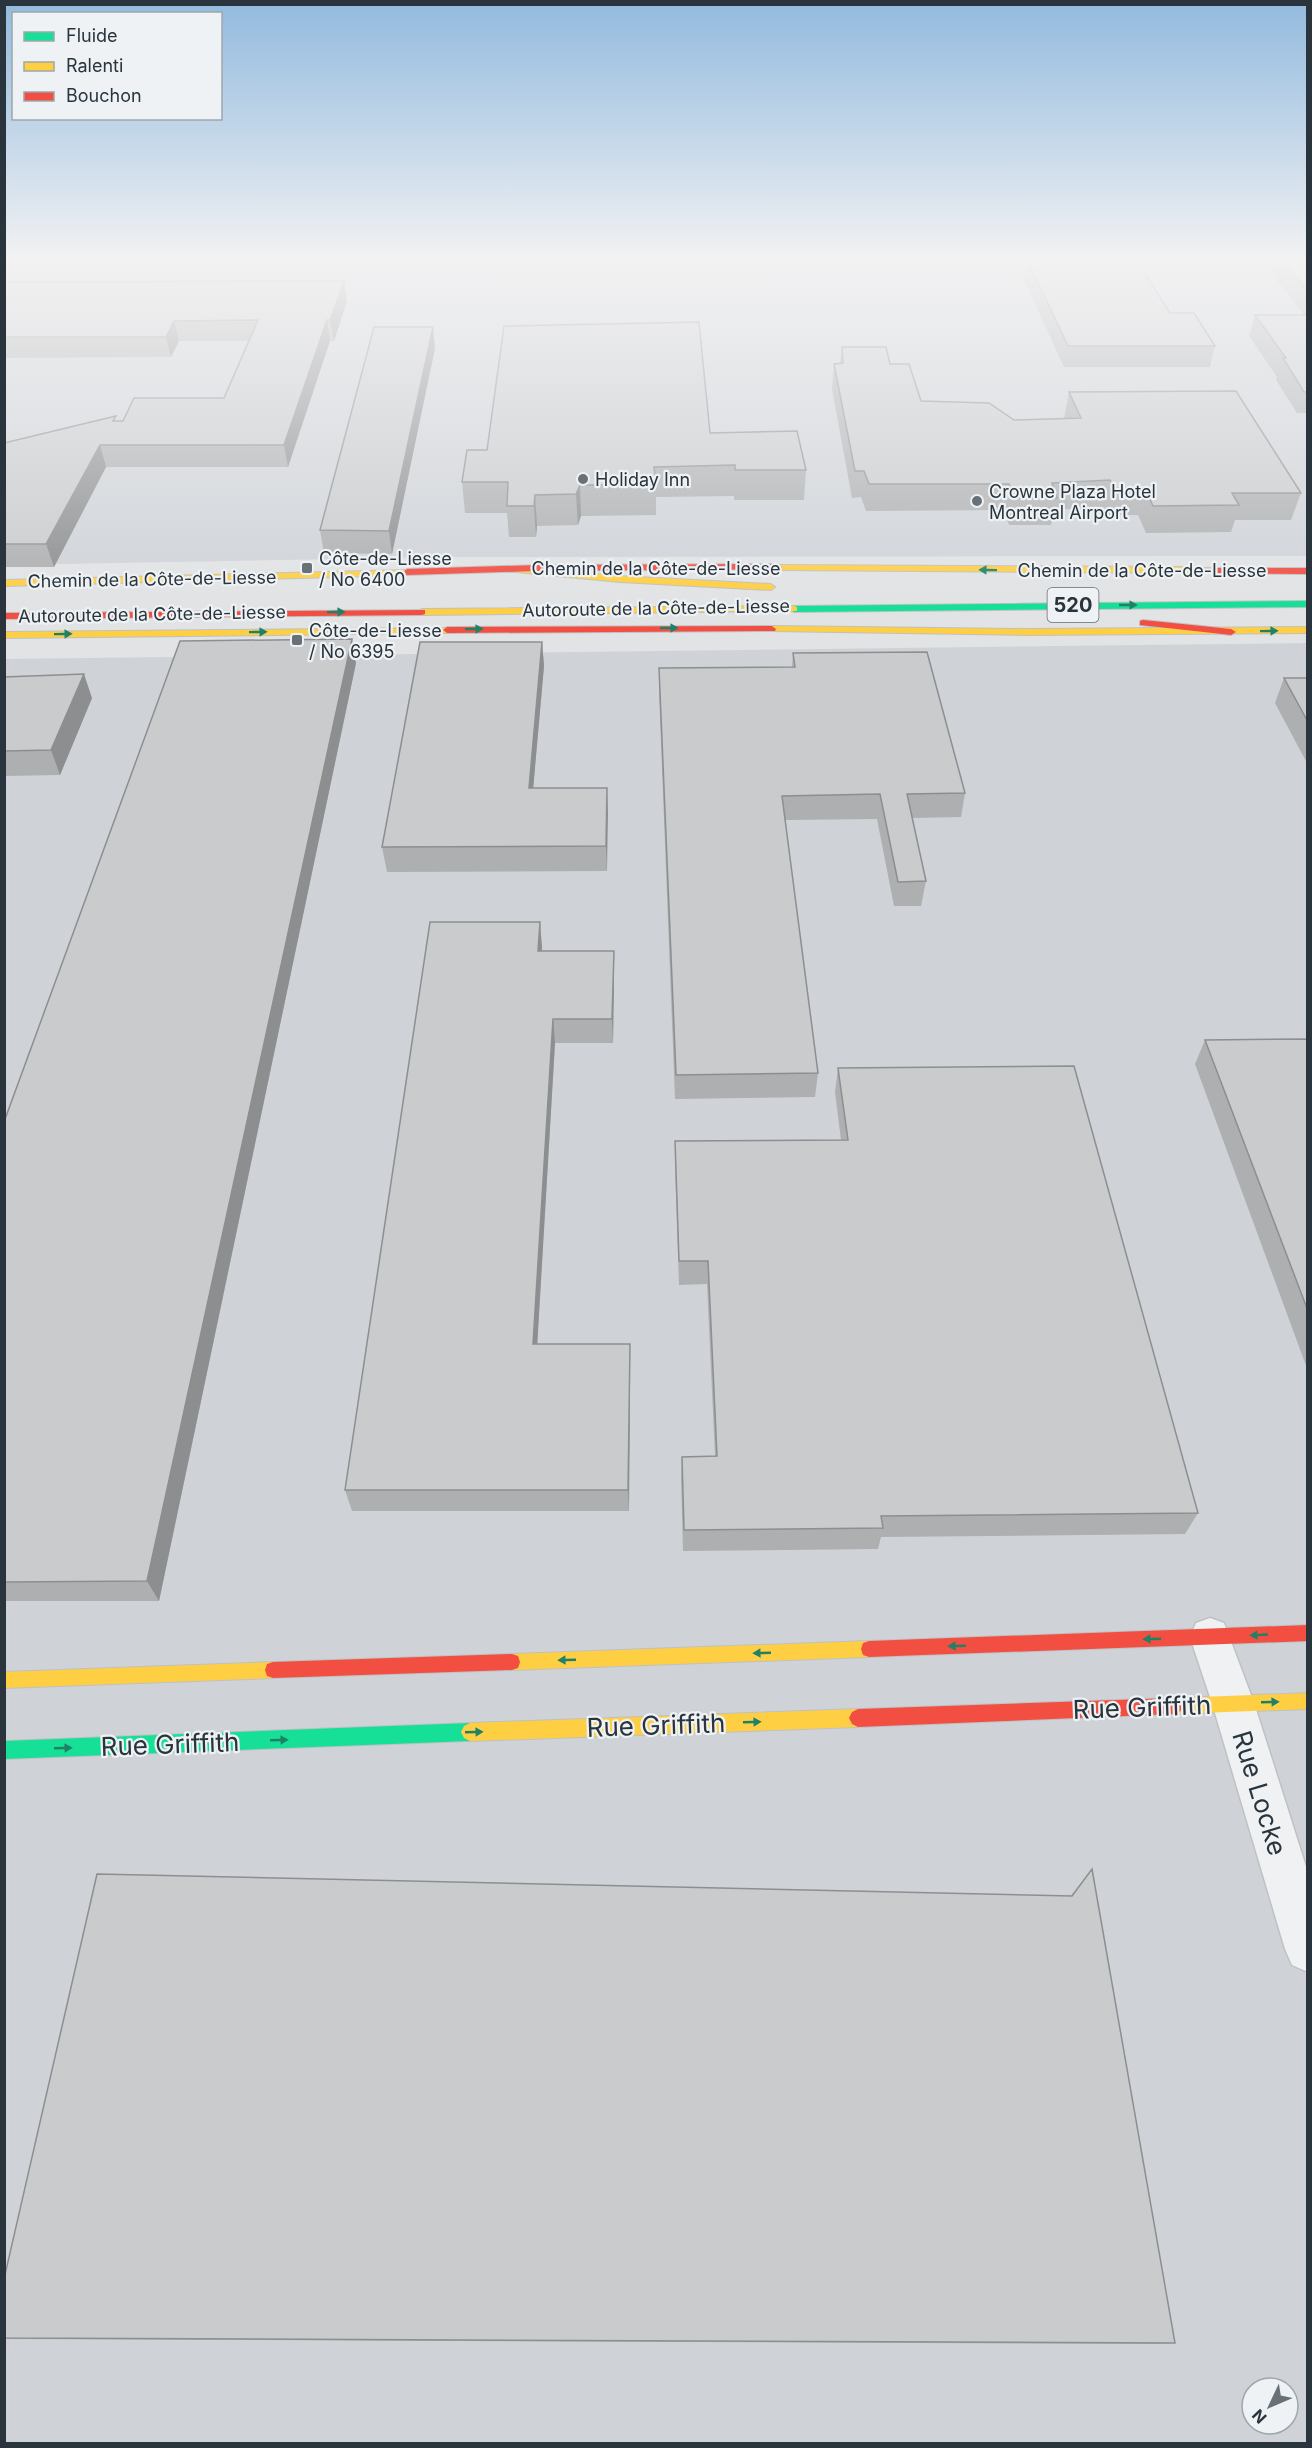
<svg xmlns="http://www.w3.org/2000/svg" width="1312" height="2448" font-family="Inter,sans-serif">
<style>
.built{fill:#cfd3d8;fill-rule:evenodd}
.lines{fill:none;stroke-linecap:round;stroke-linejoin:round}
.street-casing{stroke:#bfc1c3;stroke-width:3}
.fast-casing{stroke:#bfc1c3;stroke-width:2}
.slow-casing{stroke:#bfc1c3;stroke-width:2}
.jam-casing{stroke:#bfc1c3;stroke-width:2}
.street{fill:#f0f1f2;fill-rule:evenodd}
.fast{fill:#16e098;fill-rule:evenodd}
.slow{fill:#ffcf43;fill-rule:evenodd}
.jam{fill:#f24e42;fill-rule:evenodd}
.wall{fill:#adafb0}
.shaded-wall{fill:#8d8e90}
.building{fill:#c9cbcd;stroke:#8d8e90;stroke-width:1.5}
.oneway{fill:#208166}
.poi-dot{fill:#697178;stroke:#eef2f5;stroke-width:2}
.labels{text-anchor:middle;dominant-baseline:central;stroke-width:4.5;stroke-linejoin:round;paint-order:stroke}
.far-poi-label{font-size:18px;fill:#29343d;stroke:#eef2f5;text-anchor:start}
.far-street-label{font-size:18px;fill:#29343d;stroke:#eef2f5}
.shield{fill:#eef2f5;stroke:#646d74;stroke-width:1.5}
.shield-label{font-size:20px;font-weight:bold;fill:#29343d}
.near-street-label{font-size:26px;fill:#29343d;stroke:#eef2f5}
</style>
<rect width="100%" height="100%" fill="#e1e3e5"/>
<!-- built -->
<g class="built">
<path d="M 4,259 L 1307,259 L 1307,556 L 450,557 L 5,565 Z"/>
<path d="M 1307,643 L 1307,2443 L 5,2443 L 4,659 ZM 1252,2388 L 1288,2388 L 1288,2424 L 1252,2424 Z"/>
</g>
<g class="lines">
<!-- street casing -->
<g class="street-casing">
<path id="street" d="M 1210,1618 L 1224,1623 L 1254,1703 L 1308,1873 L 1308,1972 L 1292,1965 L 1285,1949 L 1212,1703 L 1190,1637 L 1196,1623 Z"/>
</g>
<!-- fast casing -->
<g class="fast-casing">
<g id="fast">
<path d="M 1308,601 L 1308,607 L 794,612 L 790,609 L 794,606 Z"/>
<path d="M 470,1723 L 476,1726 L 479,1732 L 476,1738 L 470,1741 L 4,1759 L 4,1741 Z"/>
</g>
</g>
<!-- slow casing -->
<g class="slow-casing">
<g id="slow">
<path d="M 775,565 L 1200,567 L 1204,570 L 1200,573 L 778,570 L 774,567 Z"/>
<path d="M 508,566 L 620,576 L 771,584 L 775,587 L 771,590 L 620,582 L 505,571 L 505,567 Z"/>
<path d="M 410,570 L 411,572 L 407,575 L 4,586 L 4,580 Z"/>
<path d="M 794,606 L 797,607 L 797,611 L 422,615 L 418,612 L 422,609 Z"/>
<path d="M 772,626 L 1027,629 L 1308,627 L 1308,633 L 1027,635 L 769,631 L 768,629 Z"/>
<path d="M 450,628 L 450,632 L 447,633 L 4,638 L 4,632 Z"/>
<path d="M 869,1641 L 875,1643 L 877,1649 L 875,1655 L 869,1657 L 512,1670 L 506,1668 L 504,1662 L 506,1656 L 512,1654 Z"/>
<path d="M 273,1662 L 279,1664 L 281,1670 L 279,1676 L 273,1678 L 4,1688 L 4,1672 Z"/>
<path d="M 1308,1693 L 1308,1709 L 1174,1714 L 1168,1712 L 1165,1706 L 1168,1700 L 1174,1698 Z"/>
<path d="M 858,1709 L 864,1712 L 867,1718 L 864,1724 L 858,1727 L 470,1741 L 464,1738 L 461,1732 L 464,1726 L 470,1723 Z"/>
</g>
</g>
<!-- jam casing -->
<g class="jam-casing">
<g id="jam">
<path d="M 778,564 L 782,567 L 781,569 L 538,571 L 407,575 L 403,572 L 407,569 L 538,565 Z"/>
<path d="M 1197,568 L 1308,568 L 1308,574 L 1200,573 L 1197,572 Z"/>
<path d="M 425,610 L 425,614 L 422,615 L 4,619 L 4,613 Z"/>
<path d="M 1143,620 L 1231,629 L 1236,632 L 1231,635 L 1140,625 L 1140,621 Z"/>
<path d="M 772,626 L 776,629 L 775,631 L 447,633 L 443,630 L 447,627 Z"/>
<path d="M 1308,1625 L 1308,1641 L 869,1657 L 863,1655 L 861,1649 L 863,1643 L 869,1641 Z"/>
<path d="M 512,1654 L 518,1656 L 520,1662 L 518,1668 L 512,1670 L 273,1678 L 267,1676 L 265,1670 L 267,1664 L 273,1662 Z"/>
<path d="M 1174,1698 L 1180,1700 L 1183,1706 L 1180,1712 L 1174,1714 L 858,1727 L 852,1724 L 849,1718 L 852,1712 L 858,1709 Z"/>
</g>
</g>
<!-- street -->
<use href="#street" class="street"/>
<!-- fast -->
<use href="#fast" class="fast"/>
<!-- slow -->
<use href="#slow" class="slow"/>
<!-- jam -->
<use href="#jam" class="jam"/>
</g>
<!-- wall -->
<g class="wall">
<path d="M 1260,259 L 1308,259 L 1308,413 L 1297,413 L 1276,380 L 1277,377 L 1249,336 L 1255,315 L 1304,315 Z"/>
<path d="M 1028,261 L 1170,313 L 1215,346 L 1210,367 L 1064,367 L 1024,280 Z"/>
<path d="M 4,282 L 347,301 L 334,341 L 330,341 L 288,467 L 106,467 L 54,567 L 4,567 L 4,443 L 117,421 L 123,421 L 224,398 L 249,341 L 179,341 L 171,357 L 4,358 Z"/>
<path d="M 842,347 L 890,364 L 921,401 L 1014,420 L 1064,419 L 1069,392 L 1301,493 L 1291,520 L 1235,520 L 1231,532 L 1146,533 L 1138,515 L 1107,515 L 1104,507 L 1054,510 L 1051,525 L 1009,525 L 1004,510 L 866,511 L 861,497 L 852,498 L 832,389 L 834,364 L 840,363 Z"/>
<path d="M 435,348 L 392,554 L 324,553 L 320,530 Z"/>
<path d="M 710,433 L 806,470 L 804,500 L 734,500 L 734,496 L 656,497 L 656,515 L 581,516 L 578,525 L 537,526 L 536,537 L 509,537 L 507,513 L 465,513 L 462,482 Z"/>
<path d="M 542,642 L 544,666 L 533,788 L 607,788 L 607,871 L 387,872 L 382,847 Z"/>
<path d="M 793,653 L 965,793 L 961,817 L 912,818 L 926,881 L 921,906 L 894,906 L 877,819 L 785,820 L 818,1073 L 815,1097 L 675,1099 L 659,692 L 659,668 L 792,667 Z"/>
<path d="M 356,663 L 159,1601 L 4,1601 L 4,1122 Z"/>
<path d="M 4,677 L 92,698 L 60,775 L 4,776 Z"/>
<path d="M 1284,678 L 1308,678 L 1308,765 L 1275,703 Z"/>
<path d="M 540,922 L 541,951 L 614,951 L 614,976 L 613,1043 L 555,1043 L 537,1344 L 630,1344 L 629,1511 L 352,1511 L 345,1490 Z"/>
<path d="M 1308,1039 L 1308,1371 L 1195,1064 L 1205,1040 Z"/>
<path d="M 838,1068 L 1198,1513 L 1185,1534 L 881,1537 L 878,1549 L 683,1551 L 681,1478 L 682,1457 L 715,1456 L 707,1284 L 679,1285 L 675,1165 L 675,1141 L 841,1140 L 835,1092 Z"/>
<path d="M 1092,1869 L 1175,2343 L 1158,2344 L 4,2339 L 4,2279 L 1071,1896 Z"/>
</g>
<!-- shaded-wall -->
<g class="shaded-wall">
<path d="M 344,281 L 347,301 L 334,341 L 330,320 Z"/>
<path d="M 327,320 L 330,341 L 288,467 L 284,445 Z"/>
<path d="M 174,321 L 179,341 L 171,357 L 166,337 Z"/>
<path d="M 433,327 L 435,348 L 392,554 L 389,531 Z"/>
<path d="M 100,445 L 106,467 L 54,567 L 46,544 Z"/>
<path d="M 580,485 L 581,516 L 578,525 L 576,494 Z"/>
<path d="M 535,495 L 537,526 L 536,537 L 534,506 Z"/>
<path d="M 352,639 L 356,663 L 159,1601 L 147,1581 Z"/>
<path d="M 542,642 L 544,666 L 531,813 L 529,788 Z"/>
<path d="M 84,674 L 92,698 L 60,775 L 51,750 Z"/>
<path d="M 607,788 L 608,812 L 607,871 L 606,846 Z"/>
<path d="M 540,922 L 542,947 L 540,976 L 538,951 Z"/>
<path d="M 614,951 L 614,976 L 613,1043 L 612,1019 Z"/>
<path d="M 553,1019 L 555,1043 L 536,1366 L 533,1344 Z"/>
<path d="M 630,1344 L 630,1366 L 629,1511 L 628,1490 Z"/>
</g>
<!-- building -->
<g class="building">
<path d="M 1029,259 L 1136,259 L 1170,313 L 1194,313 L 1215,346 L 1068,346 L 1028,261 Z"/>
<path d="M 1282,259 L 1308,259 L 1308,291 Z"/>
<path d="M 344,281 L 330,320 L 327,320 L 284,445 L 100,445 L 46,544 L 4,544 L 4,443 L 116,416 L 113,421 L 123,421 L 134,398 L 224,398 L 258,320 L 174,321 L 166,337 L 4,337 L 4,282 Z"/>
<path d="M 1255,315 L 1308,315 L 1308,392 L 1304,392 L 1283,358 L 1286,358 Z"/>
<path d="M 699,322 L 710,433 L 797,431 L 806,470 L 735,470 L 735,465 L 654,467 L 656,485 L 580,485 L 576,494 L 535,495 L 534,506 L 507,506 L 508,482 L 462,482 L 467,450 L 487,450 L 504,326 Z"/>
<path d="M 374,327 L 433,327 L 389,531 L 320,530 Z"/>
<path d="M 842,347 L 886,347 L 890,364 L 909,364 L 921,401 L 989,403 L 1014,420 L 1081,418 L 1069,392 L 1236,391 L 1301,493 L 1232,493 L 1239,505 L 1153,506 L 1145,488 L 1114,488 L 1110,480 L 1052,483 L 1057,498 L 1014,498 L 1009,484 L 869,484 L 864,471 L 855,471 L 834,364 L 843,363 Z"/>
<path d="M 352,639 L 147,1581 L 4,1582 L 4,1122 L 180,641 Z"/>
<path d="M 420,642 L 542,642 L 529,788 L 607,788 L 606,846 L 382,847 Z"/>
<path d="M 927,652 L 965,793 L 907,794 L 926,881 L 898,882 L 880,794 L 782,796 L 818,1073 L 676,1075 L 659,668 L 795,667 L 793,653 Z"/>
<path d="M 84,674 L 51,750 L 4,751 L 4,677 Z"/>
<path d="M 1284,678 L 1308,678 L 1308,722 Z"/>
<path d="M 430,922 L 540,922 L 538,951 L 614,951 L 612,1019 L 553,1019 L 533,1344 L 630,1344 L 628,1490 L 345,1490 Z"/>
<path d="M 1308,1039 L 1308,1311 L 1205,1040 Z"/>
<path d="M 1074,1066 L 1198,1513 L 881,1516 L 883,1528 L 684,1530 L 682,1457 L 717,1456 L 708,1261 L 679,1261 L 675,1141 L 848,1140 L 838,1068 Z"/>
<path d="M 1092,1869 L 1175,2343 L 4,2338 L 4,2279 L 97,1874 L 1072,1896 Z"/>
</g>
<!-- one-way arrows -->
<defs><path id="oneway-solid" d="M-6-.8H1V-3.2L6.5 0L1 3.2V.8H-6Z" transform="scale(1.5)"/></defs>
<g class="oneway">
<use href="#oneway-solid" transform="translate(988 570) rotate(-179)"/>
<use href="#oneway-solid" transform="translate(1128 605)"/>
<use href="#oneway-solid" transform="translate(336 612) rotate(-1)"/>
<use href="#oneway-solid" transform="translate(669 628)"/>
<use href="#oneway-solid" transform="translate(474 629) rotate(-1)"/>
<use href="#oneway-solid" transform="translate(1269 631) rotate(-1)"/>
<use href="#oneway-solid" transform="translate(258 632) rotate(-1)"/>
<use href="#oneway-solid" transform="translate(63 634) rotate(-1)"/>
<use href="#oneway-solid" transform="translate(1259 1635) rotate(177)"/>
<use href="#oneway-solid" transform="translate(1152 1639) rotate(178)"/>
<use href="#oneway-solid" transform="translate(957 1646) rotate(178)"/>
<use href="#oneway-solid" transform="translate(762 1653) rotate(178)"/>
<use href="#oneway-solid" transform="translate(567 1660) rotate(178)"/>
<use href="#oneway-solid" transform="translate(1270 1702) rotate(-2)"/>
<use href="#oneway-solid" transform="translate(752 1722) rotate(-2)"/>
<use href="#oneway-solid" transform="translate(474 1732) rotate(-2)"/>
<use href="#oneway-solid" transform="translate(279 1740) rotate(-2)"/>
<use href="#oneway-solid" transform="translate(63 1748) rotate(-2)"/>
</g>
<!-- sky -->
<linearGradient id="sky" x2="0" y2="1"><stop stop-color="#92bade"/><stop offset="0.43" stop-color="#f2f2f3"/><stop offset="1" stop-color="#f2f2f3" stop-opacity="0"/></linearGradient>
<rect width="1312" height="602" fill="url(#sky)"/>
<!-- markers -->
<g class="poi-dot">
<circle cx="583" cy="479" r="6"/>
<circle cx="977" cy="501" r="6"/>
<rect x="301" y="562" width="12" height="12" rx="3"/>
<rect x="291" y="634" width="12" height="12" rx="3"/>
</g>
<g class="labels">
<!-- far-poi labels -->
<g class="far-poi-label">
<text x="595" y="479">Holiday Inn</text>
<text x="989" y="491">Crowne Plaza Hotel<tspan x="989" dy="21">Montreal Airport</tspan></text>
<text x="319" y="558">Côte-de-Liesse<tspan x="319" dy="21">/ No 6400</tspan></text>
<text x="309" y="630">Côte-de-Liesse<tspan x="309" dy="21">/ No 6395</tspan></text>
</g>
<!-- far-street labels -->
<g class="far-street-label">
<text x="656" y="568">Chemin de la Côte-de-Liesse</text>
<text x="1142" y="570">Chemin de la Côte-de-Liesse</text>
<text transform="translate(152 579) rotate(-1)">Chemin de la Côte-de-Liesse</text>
<text transform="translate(656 608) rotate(-1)">Autoroute de la Côte-de-Liesse</text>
<text transform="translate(152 614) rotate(-1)">Autoroute de la Côte-de-Liesse</text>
</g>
<!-- shield labels -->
<rect class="shield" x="1047.5" y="588" width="51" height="34" rx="4.5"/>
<g class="shield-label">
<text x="1073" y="605">520</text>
</g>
<!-- near-street labels -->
<g class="near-street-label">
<text transform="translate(1142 1707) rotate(-2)">Rue Griffith</text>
<text transform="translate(656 1725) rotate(-2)">Rue Griffith</text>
<text transform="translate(170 1744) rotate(-2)">Rue Griffith</text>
<text transform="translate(1260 1793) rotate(73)">Rue Locke</text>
</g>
</g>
<!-- border -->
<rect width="1312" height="2448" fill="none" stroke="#29343d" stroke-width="12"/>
<!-- legend -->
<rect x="12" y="12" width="210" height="108" fill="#eef2f5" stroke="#9fa6ab" stroke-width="1.5"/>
<rect x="24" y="32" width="30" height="9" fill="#16e098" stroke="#9fa6ab" stroke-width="1.5"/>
<text x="66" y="42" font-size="18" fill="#29343d">Fluide</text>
<rect x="24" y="62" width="30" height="9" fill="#ffcf43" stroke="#9fa6ab" stroke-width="1.5"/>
<text x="66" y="72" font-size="18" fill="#29343d">Ralenti</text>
<rect x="24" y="92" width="30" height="9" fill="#f24e42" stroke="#9fa6ab" stroke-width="1.5"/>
<text x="66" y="102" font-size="18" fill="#29343d">Bouchon</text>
<!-- north arrow -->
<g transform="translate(1270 2406) rotate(226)"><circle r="28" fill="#eef2f5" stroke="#9fa6ab" stroke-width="1.5"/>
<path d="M0-4.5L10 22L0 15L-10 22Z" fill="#697178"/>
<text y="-9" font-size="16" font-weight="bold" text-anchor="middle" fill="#29343d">N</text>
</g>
</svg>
